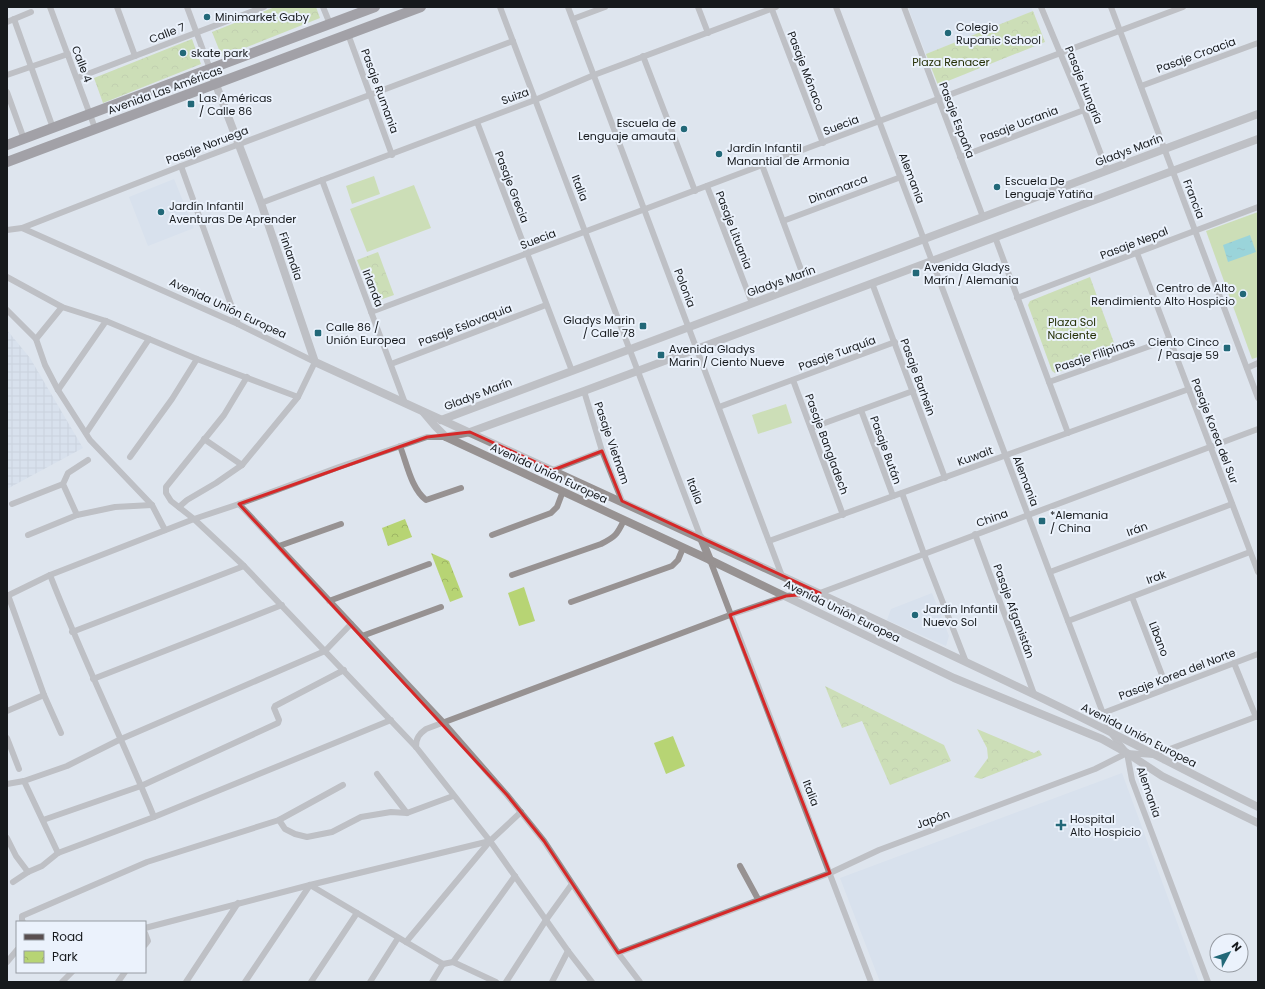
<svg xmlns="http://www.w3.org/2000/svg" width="1265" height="989" font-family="Poppins,sans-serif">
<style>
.built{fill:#d0dbeb}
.industrial{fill:url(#industrial-grid)}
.park{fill:url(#park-crowns)}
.garden{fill:#b7d474}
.water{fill:url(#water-ripples)}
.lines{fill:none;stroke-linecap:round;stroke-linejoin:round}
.minor{stroke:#979292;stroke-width:6}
.tertiary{stroke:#979292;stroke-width:8}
.primary{stroke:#594f50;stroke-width:10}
.marked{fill:none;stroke:#d62828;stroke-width:3;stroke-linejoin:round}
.poi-dot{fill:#226878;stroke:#ebf2fc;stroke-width:1.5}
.labels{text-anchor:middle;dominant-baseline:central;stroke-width:4;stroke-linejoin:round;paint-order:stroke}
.poi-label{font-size:11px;fill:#16191c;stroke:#ebf2fc;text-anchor:start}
.street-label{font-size:11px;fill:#16191c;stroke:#ebf2fc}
.park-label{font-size:11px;fill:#263107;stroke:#ebf2fc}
</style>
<defs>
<pattern id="industrial-grid" width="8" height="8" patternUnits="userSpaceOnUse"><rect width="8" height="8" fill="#d0dbeb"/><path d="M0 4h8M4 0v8" fill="none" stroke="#b2bbc9"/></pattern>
<pattern id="park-crowns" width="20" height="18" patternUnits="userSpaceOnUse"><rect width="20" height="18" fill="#b7d474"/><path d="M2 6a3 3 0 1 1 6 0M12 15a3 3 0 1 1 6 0" fill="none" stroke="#9db564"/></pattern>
<pattern id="water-ripples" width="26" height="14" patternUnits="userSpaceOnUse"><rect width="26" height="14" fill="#48bec1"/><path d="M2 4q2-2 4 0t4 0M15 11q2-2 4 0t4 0" fill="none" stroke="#3b9a9c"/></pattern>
</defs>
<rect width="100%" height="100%" fill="#dee5ee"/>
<!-- built -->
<g class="built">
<path d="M 908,7 L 1031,7 L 1033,11 L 926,54 Z"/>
<path d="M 174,179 L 194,228 L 148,246 L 129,197 Z"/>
<path d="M 932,593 L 949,636 L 946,646 L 887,620 L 891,609 Z"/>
<path d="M 1122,773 L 1199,982 L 880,982 L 840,878 Z"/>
</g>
<!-- industrial -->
<path class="industrial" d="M 7,330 L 30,358 L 83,448 L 7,489 Z"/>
<!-- park -->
<g class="park">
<path d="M 275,7 L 316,7 L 320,18 L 222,57 L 212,32 Z"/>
<path d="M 1033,11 L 1045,42 L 938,85 L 926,54 Z"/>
<path d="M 192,39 L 201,64 L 103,103 L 94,78 Z"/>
<path d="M 378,252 L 394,295 L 374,302 L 357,260 Z"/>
<path d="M 1090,277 L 1117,351 L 1055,373 L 1052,371 L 1028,305 L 1030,301 Z"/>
<path d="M 405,519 L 412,537 L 388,546 L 382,528 Z"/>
<path d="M 431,553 L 449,561 L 463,597 L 450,602 Z"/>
<path d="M 825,686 L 944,745 L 951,761 L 890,785 L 862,721 L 842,728 Z"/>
<path d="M 977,729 L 1034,753 L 1039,750 L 1042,755 L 981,779 L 974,777 L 988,758 L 987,748 Z"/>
</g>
<!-- garden -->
<g class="garden">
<path d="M 374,176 L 380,194 L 352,204 L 346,186 Z"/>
<path d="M 414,185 L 431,228 L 367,252 L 350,209 Z"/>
<path d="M 1258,212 L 1258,357 L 1252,359 L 1206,231 Z"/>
<path d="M 786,404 L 792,423 L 758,434 L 752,415 Z"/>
<path d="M 524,587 L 535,621 L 519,626 L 508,593 Z"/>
<path d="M 673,736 L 685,766 L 666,774 L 654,743 Z"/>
</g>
<!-- water -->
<path class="water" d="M 1250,235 L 1256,252 L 1228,262 L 1223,245 Z"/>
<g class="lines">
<!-- minor -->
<g class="minor">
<path d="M 50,7 L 95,128"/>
<path d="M 117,7 L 135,56"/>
<path d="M 187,7 L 210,69"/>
<path d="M 323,7 L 330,24"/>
<path d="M 500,7 L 701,538"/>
<path d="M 568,7 L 782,576"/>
<path d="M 698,7 L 708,33"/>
<path d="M 771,7 L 823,143"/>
<path d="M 836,7 L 1110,732 L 1127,753 L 1132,780 L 1208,982"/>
<path d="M 904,7 L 983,217"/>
<path d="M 1041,7 L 1084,110 L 1107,170"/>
<path d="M 1111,7 L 1258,398"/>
<path d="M 14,19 L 53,128"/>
<path d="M 573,19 L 605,7"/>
<path d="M 7,22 L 31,12"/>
<path d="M 348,34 L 392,155"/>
<path d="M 643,56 L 695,191"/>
<path d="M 7,75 L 68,54"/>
<path d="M 77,78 L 264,7"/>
<path d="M 1141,86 L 1258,43"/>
<path d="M 7,92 L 24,139"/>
<path d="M 477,122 L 572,371"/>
<path d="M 960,157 L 1084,110"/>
<path d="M 762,165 L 806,283"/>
<path d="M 181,166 L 238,324"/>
<path d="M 322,180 L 405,403"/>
<path d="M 707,186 L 752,303"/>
<path d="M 261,203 L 535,100 L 594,75 L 776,7"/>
<path d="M 783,221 L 901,177"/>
<path d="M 22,228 L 238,324 L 315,362 L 298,397 L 242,465 L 204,439"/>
<path d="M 7,230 L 22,228 L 181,166 L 513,41"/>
<path d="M 995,237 L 1068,433"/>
<path d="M 1137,253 L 1258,572"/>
<path d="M 7,277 L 62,307 L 106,321 L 197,359 L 298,397"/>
<path d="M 872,283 L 945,478"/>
<path d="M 1017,298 L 1258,207"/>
<path d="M 7,310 L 36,339 L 45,365 L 58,390 L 90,440 L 152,505 L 165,530"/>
<path d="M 371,312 L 1183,7"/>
<path d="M 36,339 L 62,307"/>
<path d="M 391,364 L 546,305"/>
<path d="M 1247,368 L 1258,363"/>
<path d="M 247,377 L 224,415 L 166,487 L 166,493 L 171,501 L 194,519 L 244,566 L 416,747 L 490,841 L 568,951 L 592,982"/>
<path d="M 793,380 L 843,515"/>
<path d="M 1049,382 L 1170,339"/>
<path d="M 58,390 L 106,321"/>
<path d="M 584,391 L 602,451 L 622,501"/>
<path d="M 719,407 L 895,342"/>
<path d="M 861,410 L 893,496"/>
<path d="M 811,428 L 913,391"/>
<path d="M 86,433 L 149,339"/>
<path d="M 400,446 C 407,464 411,488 426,500 L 461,488"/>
<path d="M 130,457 L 172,399 L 197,359"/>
<path d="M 553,470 L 602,451"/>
<path d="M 902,493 L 924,554 L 966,662"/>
<path d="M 12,504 L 63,484"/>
<path d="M 239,504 L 444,723 L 507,795 L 544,841 L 618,953 L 640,982"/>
<path d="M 179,507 L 187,500 L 216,483 L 242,465"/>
<path d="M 77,515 L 63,484 L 68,473 L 88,460"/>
<path d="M 975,534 L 1034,694"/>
<path d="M 28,535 L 77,515 L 115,507 L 152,505"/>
<path d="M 492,535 L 551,513 L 557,507 L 563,491"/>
<path d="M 769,541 L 1189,389"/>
<path d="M 279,546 L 341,524"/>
<path d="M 710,560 L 871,982"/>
<path d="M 1050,572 L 1232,504"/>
<path d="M 50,575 C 82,657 121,736 154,817"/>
<path d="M 512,575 L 601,544 C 615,537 617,535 624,520"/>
<path d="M 8,595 L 44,695 L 61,733"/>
<path d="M 7,596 L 50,575 L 194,519 L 239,504 L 339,467 L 427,437 L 446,437"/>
<path d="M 1132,597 L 1167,688"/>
<path d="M 329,601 L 429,564"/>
<path d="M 571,602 L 672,566 L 678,560 L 683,548"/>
<path d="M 1068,621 L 1250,552"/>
<path d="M 72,632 L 244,566"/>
<path d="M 362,636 L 441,607"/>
<path d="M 1234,663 L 1256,717"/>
<path d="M 93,679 L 282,605"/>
<path d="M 7,711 L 44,695"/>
<path d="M 1103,713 L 1258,654"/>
<path d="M 7,738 L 19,769"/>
<path d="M 416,747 C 416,738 419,734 426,729 L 730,615 L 786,596 L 820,593 L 1258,429"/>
<path d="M 377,774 L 407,813"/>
<path d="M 24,781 L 58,853"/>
<path d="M 7,784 L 24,781 L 67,766 L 121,739 L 325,651 L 351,624"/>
<path d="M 43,820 L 141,786 L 278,723 L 279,720 L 274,708 L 275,706 L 344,670"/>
<path d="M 279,820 L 285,829 L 295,834 L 307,837 L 332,832 L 361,817 L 391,812 L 407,813 L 453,796"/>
<path d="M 7,838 L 16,856 L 28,872"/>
<path d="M 740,866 L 758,899"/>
<path d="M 13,882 L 28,872 L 42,866 L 58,853 L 154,817 L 391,720"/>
<path d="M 23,922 L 22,920 L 22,916 L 147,862 L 279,820 L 343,785"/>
<path d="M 145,928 L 310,885 L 490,841"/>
<path d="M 145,933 L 148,941 L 145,945"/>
<path d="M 406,942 L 490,841 L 521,812"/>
<path d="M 618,953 L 830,873 L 879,850 L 1095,769 L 1127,753 L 1154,755 L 1258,716"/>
<path d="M 7,962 L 17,950"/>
<path d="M 453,962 L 515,876"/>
<path d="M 62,982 L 72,972"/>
<path d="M 118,982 L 125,972"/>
<path d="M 186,982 L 238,903"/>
<path d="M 245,982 L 310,885 L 443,964 L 453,962 L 496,982"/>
<path d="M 311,982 L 357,913"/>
<path d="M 370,982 L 398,938"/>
<path d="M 432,982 L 443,964"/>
<path d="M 506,982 L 546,920 L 572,884"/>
<path d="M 552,982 L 568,951"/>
</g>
<!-- tertiary -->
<g class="tertiary">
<path d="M 210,69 L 261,203 L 315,362 C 555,472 795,580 1033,694 C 1109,730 1183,770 1258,807"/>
<path d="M 424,413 L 435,426 L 446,437 L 710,560 L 954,678 L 1102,739 L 1127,753 L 1162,776 L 1258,823"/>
<path d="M 441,420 L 1258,114"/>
<path d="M 446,437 L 470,432 L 584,391 L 1258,139"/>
<path d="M 701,538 L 710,560"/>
</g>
<!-- primary -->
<g class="primary">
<path d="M 7,145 L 375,7"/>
<path d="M 7,162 L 421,7"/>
</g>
</g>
<!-- marked area -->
<path d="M0 0H1265V989H0ZM 470,432 L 553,470 L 602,451 L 622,501 L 820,593 L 786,596 L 730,615 L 830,873 L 618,953 L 544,841 L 507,795 L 239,504 L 427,437 Z" fill="#dee5ee" fill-opacity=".55" fill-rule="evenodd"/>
<path class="marked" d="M 470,432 L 553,470 L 602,451 L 622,501 L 820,593 L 786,596 L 730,615 L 830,873 L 618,953 L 544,841 L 507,795 L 239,504 L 427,437 Z"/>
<!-- markers -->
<g class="poi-dot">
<circle cx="207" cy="17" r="4"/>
<circle cx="948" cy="33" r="4"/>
<circle cx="183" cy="53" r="4"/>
<rect x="187" y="100" width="8" height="8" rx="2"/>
<circle cx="684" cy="129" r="4"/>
<circle cx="719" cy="154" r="4"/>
<circle cx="997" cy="187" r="4"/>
<circle cx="161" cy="212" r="4"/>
<rect x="912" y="269" width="8" height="8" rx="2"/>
<circle cx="1243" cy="294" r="4"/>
<rect x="639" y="322" width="8" height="8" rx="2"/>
<rect x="314" y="329" width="8" height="8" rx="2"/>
<rect x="1223" y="344" width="8" height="8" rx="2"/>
<rect x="657" y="351" width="8" height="8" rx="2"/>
<rect x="1038" y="517" width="8" height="8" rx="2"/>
<circle cx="915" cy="615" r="4"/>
<path d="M1059 819h4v4h4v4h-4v4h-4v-4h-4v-4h4z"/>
</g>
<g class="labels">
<!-- poi labels -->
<g class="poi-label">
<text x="215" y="17">Minimarket Gaby</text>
<text x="956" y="27">Colegio<tspan x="956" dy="13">Rupanic School</tspan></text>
<text x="191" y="53">skate park</text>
<text x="199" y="98">Las Américas<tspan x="199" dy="13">/ Calle 86</tspan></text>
<text x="676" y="123" text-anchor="end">Escuela de<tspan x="676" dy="13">Lenguaje amauta</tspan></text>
<text x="727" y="148">Jardín Infantil<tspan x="727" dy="13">Manantial de Armonia</tspan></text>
<text x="1005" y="181">Escuela De<tspan x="1005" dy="13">Lenguaje Yatiña</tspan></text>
<text x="169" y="206">Jardín Infantil<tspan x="169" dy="13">Aventuras De Aprender</tspan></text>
<text x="924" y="267">Avenida Gladys<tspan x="924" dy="13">Marín / Alemania</tspan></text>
<text x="1235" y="288" text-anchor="end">Centro de Alto<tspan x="1235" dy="13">Rendimiento Alto Hospicio</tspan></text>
<text x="635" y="320" text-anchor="end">Gladys Marin<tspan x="635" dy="13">/ Calle 78</tspan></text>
<text x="326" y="327">Calle 86 /<tspan x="326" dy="13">Unión Europea</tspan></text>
<text x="1219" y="342" text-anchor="end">Ciento Cinco<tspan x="1219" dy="13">/ Pasaje 59</tspan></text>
<text x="669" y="349">Avenida Gladys<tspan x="669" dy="13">Marin / Ciento Nueve</tspan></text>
<text x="1050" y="515">*Alemania<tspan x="1050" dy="13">/ China</tspan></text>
<text x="923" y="609">Jardín Infantil<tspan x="923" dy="13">Nuevo Sol</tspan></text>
<text x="1070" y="819">Hospital<tspan x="1070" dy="13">Alto Hospicio</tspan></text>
</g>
<!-- street labels -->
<g class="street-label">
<text transform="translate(167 33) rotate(-21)">Calle 7</text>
<text transform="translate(1196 55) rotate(-20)">Pasaje Croacia</text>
<text transform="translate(82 64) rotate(69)">Calle 4</text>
<text transform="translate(806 71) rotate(69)">Pasaje Mónaco</text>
<text transform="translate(1084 85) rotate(68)">Pasaje Hungría</text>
<text transform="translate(165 90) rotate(-20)">Avenida Las Américas</text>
<text transform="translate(380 91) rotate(70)">Pasaje Rumania</text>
<text transform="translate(515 96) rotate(-20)">Suiza</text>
<text transform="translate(957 120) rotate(69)">Pasaje España</text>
<text transform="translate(1019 124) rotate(-21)">Pasaje Ucrania</text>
<text transform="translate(841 125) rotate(-21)">Suecia</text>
<text transform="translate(207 145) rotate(-21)">Pasaje Noruega</text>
<text transform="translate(1129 150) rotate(-21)">Gladys Marín</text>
<text transform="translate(912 178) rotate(69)">Alemania</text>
<text transform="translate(512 187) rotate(69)">Pasaje Grecia</text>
<text transform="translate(580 188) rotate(69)">Italia</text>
<text transform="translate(838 189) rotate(-21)">Dinamarca</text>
<text transform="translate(1194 199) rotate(69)">Francia</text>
<text transform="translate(734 230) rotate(69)">Pasaje Lituania</text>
<text transform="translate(538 239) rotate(-21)">Suecia</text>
<text transform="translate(1134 243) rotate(-21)">Pasaje Nepal</text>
<text transform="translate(291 256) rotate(71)">Finlandia</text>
<text transform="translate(781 281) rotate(-20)">Gladys Marín</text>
<text transform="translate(373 288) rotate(69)">Irlanda</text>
<text transform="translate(685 288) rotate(69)">Polonia</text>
<text transform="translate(228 308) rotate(25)">Avenida Unión Europea</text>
<text transform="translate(465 325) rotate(-21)">Pasaje Eslovaquia</text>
<text transform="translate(837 353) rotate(-20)">Pasaje Turquía</text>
<text transform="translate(1095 355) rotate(-19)">Pasaje Filipinas</text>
<text transform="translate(918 377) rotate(70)">Pasaje Barhein</text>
<text transform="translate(478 394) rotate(-21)">Gladys Marín</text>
<text transform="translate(1215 431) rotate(69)">Pasaje Korea del Sur</text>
<text transform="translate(612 443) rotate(71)">Pasaje Vietnam</text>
<text transform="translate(827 444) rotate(70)">Pasaje Bangladech</text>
<text transform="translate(886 450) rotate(70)">Pasaje Bután</text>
<text transform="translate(975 456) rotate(-20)">Kuwait</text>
<text transform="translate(549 473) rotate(25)">Avenida Unión Europea</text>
<text transform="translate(1026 481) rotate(69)">Alemania</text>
<text transform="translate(695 491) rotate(69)">Italia</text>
<text transform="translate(992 518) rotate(-20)">China</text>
<text transform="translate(1137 529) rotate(-20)">Irán</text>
<text transform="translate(1156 577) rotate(-20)">Irak</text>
<text transform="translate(842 611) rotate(26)">Avenida Unión Europea</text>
<text transform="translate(1014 611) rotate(70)">Pasaje Afganistán</text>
<text transform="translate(1159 639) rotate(69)">Líbano</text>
<text transform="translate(1177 674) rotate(-21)">Pasaje Korea del Norte</text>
<text transform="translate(1139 735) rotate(27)">Avenida Unión Europea</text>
<text transform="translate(1149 792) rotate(71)">Alemania</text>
<text transform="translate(811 793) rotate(69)">Italia</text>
<text transform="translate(933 819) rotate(-20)">Japón</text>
</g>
<!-- park labels -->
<g class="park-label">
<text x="951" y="62">Plaza Renacer</text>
<text x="1072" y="322">Plaza Sol<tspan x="1072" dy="13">Naciente</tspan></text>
</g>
</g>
<!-- border -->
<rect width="1265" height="989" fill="none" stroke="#16191c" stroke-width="16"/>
<!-- legend -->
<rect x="16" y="921" width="130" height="52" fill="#ebf2fc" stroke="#969ba2"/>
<rect x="24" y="934" width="20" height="6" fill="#594f50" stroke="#969ba2"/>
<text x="52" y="941" font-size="12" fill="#16191c">Road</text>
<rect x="24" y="951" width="20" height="12" fill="url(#park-crowns)" stroke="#969ba2"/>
<text x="52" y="961" font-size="12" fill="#16191c">Park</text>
<!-- north arrow -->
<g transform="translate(1229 953) rotate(50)"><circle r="19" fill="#ebf2fc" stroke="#969ba2"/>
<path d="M0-3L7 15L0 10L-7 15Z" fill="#226878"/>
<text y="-6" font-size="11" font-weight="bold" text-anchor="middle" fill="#16191c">N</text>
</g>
</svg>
